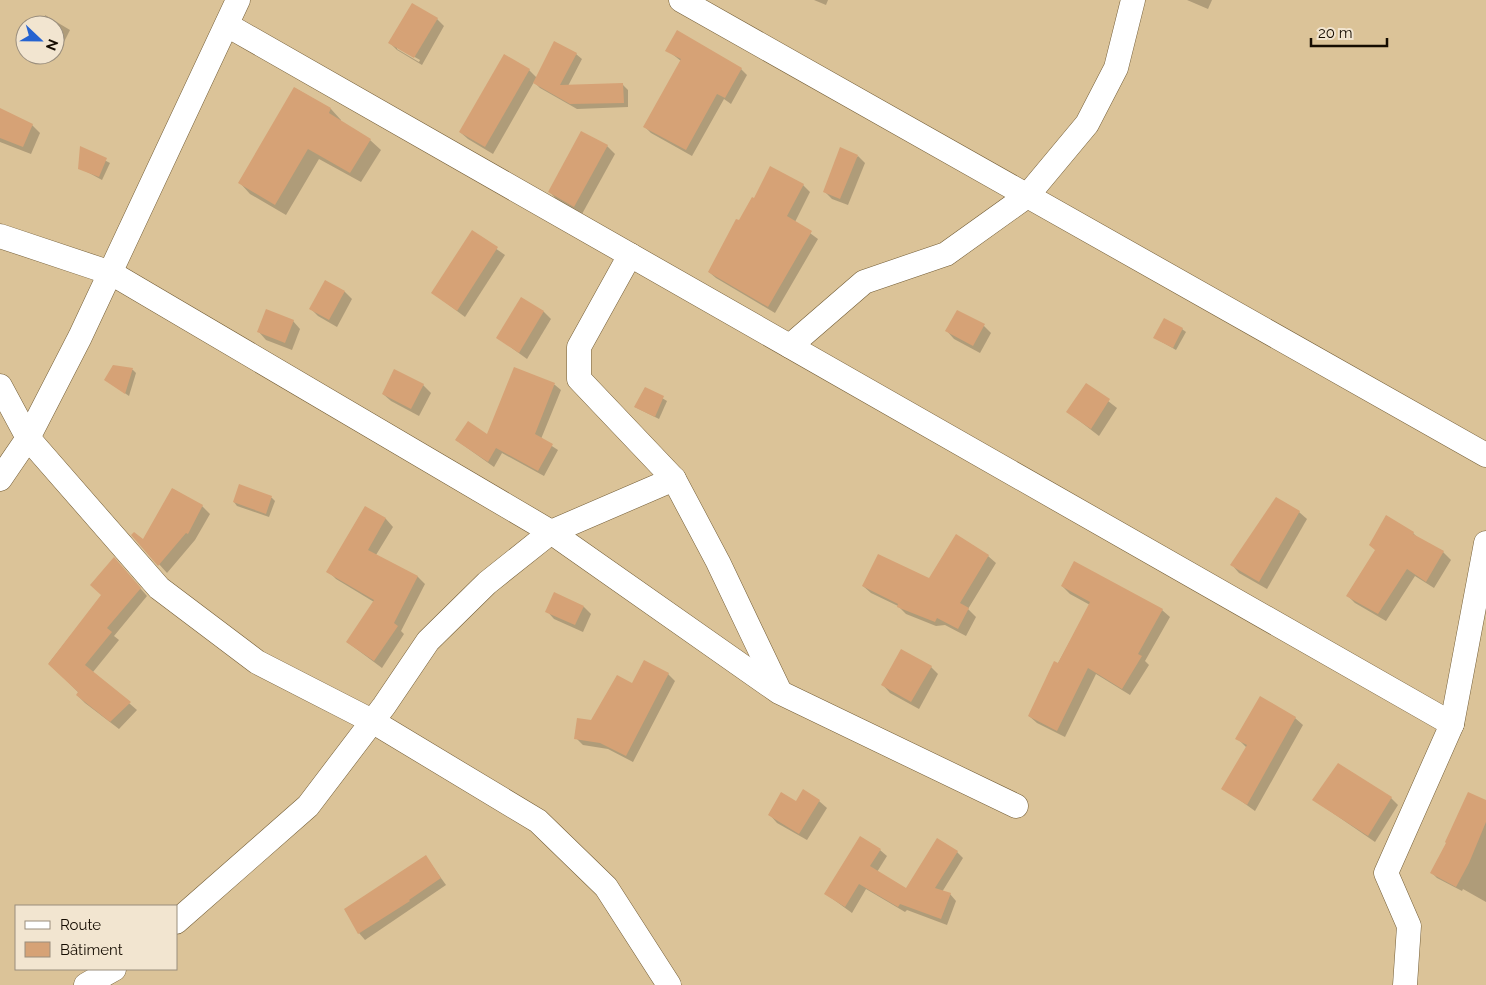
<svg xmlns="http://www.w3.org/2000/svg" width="1486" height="985" font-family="Raleway,sans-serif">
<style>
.shadow{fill:#0003;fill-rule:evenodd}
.building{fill:#d6a276}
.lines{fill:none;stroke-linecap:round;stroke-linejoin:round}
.minor-casing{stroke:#735d36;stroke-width:25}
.minor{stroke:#fff;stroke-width:24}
</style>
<rect width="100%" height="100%" fill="#dbc398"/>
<!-- shadow -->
<g class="shadow">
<path d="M 814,0 L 828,0 L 826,5 Z"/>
<path d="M 1187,0 L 1212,0 L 1208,9 Z"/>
<path d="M 45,15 L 70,30 L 60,50 L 55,48 L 55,25 L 44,25 Z"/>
<path d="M 437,19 L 444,26 L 422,65 L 397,50 L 390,43 ZM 397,47 L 420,60 L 419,62 L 397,49 Z"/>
<path d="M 667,50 L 741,69 L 747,75 L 731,104 L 724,99 L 692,156 L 651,133 L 645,127 L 681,61 Z"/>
<path d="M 576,54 L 582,59 L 568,86 L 623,85 L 628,90 L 628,107 L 577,109 L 540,88 L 534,82 L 493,154 L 468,139 L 460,132 L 529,70 L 537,78 Z"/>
<path d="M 295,88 L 331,109 L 341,120 L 340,122 L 370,140 L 381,150 L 361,182 L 319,159 L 286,215 L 250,194 L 240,183 Z"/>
<path d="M 0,110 L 32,125 L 40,133 L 31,154 L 0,142 Z"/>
<path d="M 607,146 L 615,154 L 582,214 L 557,200 L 550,192 Z"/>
<path d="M 81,148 L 110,163 L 102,180 L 80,168 Z"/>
<path d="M 858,156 L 865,163 L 848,205 L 832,199 L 824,191 Z"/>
<path d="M 803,185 L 810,192 L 795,222 L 818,239 L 775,313 L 716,278 L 709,272 L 739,222 Z"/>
<path d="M 472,232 L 505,255 L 465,317 L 433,293 Z"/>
<path d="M 326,282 L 345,292 L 352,299 L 337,327 L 318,316 L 311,309 Z"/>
<path d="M 522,299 L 544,312 L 551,319 L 527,359 L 498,338 Z"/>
<path d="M 293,321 L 300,329 L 292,350 L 266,340 L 259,332 Z"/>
<path d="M 984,326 L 991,333 L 980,353 L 954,339 L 947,331 Z"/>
<path d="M 1182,329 L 1186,332 L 1176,350 L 1155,338 Z"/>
<path d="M 113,366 L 133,370 L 136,373 L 129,396 L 106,380 Z"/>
<path d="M 515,368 L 555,385 L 561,390 L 541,439 L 558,450 L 544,476 L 502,453 L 494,467 L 456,440 L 487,436 Z"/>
<path d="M 1086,384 L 1117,408 L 1099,436 L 1068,412 Z"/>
<path d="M 423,385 L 431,393 L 419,416 L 391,401 L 383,394 Z"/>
<path d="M 645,388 L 667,401 L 659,419 L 635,407 Z"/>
<path d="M 240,486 L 272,498 L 275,501 L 269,517 L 237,506 L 234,502 Z"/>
<path d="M 173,489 L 202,506 L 210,514 L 195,540 L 167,573 L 133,535 L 144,541 Z"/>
<path d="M 365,507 L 386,519 L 393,527 L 376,555 L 418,577 L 425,584 L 401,631 L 404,634 L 382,668 L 347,642 L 374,602 L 336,579 L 328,571 Z"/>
<path d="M 1299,512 L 1307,519 L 1267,589 L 1239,573 L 1232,565 Z"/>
<path d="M 1413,533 L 1419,539 L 1443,552 L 1451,560 L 1434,588 L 1415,576 L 1386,621 L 1355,603 L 1348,596 L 1376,551 Z"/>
<path d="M 988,556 L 996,563 L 968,609 L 976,617 L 966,636 L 945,625 L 936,626 L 906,614 L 898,606 L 871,593 L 863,586 L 929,580 Z"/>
<path d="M 121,566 L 147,596 L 114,636 L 119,640 L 93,672 L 137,710 L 119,729 L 85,703 L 77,695 L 79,693 L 49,663 L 102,596 Z"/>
<path d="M 1062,586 L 1162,610 L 1170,617 L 1145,661 L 1149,665 L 1130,695 L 1096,674 L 1065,737 L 1037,723 L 1029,716 L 1090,605 L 1070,594 Z"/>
<path d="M 584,607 L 591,614 L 583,632 L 554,619 L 547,611 Z"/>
<path d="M 645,662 L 668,674 L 675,681 L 633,762 L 608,749 L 583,745 L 576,738 L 592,721 L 633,685 Z"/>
<path d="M 931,667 L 938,674 L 919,709 L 890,693 L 883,685 Z"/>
<path d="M 1295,718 L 1303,725 L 1255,811 L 1223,788 L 1247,748 L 1237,738 Z"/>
<path d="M 1391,798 L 1398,805 L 1375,842 L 1314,800 Z"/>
<path d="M 819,801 L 827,808 L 807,840 L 777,823 L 770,815 Z"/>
<path d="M 1486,804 L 1486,902 L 1463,889 L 1462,891 L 1437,878 L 1432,873 L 1448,843 Z"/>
<path d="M 880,850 L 887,856 L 877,872 L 906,889 L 957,852 L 963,858 L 942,892 L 950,894 L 956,901 L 947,925 L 907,910 L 905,912 L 866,889 L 852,913 L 826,894 Z"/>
<path d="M 426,857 L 446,885 L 365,940 L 359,933 L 345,910 Z"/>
</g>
<!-- building -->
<g class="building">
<path d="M 412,3 L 438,18 L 414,58 L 388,43 Z"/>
<path d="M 677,30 L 742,68 L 725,98 L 717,94 L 686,150 L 643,127 L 681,59 L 665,51 Z"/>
<path d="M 554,41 L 577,53 L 560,85 L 623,83 L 624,103 L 570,104 L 533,83 Z"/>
<path d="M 504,54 L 530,69 L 485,147 L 459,132 Z"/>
<path d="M 294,87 L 331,108 L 329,113 L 371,139 L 350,173 L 308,149 L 275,205 L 238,183 Z"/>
<path d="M 0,108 L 33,124 L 23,147 L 0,138 Z"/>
<path d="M 581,131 L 608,145 L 574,207 L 548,192 Z"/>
<path d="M 80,146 L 107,158 L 99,177 L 78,169 Z"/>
<path d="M 840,147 L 858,155 L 840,199 L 823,192 Z"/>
<path d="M 770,166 L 804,184 L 787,216 L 812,231 L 768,307 L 708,272 L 736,219 L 739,220 L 752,197 L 754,198 Z"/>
<path d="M 472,230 L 498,247 L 457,311 L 431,293 Z"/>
<path d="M 325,280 L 345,291 L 329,320 L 309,309 Z"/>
<path d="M 521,297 L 544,311 L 519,353 L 496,338 Z"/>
<path d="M 266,309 L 294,320 L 285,343 L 257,332 Z"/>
<path d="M 957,310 L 985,324 L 973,346 L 945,331 Z"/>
<path d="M 1164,318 L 1183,328 L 1173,348 L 1153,338 Z"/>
<path d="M 113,365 L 133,368 L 125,394 L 104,380 Z"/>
<path d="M 514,367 L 555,383 L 535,434 L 553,444 L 538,471 L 496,448 L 488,462 L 455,440 L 468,421 L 487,434 Z"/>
<path d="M 394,369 L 424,384 L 411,409 L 382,394 Z"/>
<path d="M 1086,383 L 1110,399 L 1091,429 L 1066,412 Z"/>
<path d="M 645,387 L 664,396 L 655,417 L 634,407 Z"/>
<path d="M 239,484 L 272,496 L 266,514 L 233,502 Z"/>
<path d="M 172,488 L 203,505 L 188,534 L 186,533 L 158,566 L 131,535 L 134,532 L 143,539 Z"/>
<path d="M 1276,497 L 1300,511 L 1259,582 L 1230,565 Z"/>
<path d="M 365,506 L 386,518 L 368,550 L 418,576 L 394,623 L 398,626 L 374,661 L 346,642 L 374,600 L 326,572 Z"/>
<path d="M 1386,515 L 1414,532 L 1413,534 L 1444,551 L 1426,582 L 1407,569 L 1378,614 L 1346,596 L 1375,550 L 1369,545 Z"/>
<path d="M 956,534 L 989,555 L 960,603 L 969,608 L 958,629 L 937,618 L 935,622 L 897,607 L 898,604 L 862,586 L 878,554 L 929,578 Z"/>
<path d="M 114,557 L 141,588 L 107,628 L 112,632 L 85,665 L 131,702 L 110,722 L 76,695 L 78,692 L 48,664 L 101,595 L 90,585 Z"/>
<path d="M 1074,561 L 1163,609 L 1138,654 L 1142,656 L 1122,689 L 1088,668 L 1057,731 L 1028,716 L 1054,661 L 1058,663 L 1090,602 L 1061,586 Z"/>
<path d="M 554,592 L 584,606 L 575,625 L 545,612 Z"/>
<path d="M 901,649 L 932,666 L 911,702 L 881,685 Z"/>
<path d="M 644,660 L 669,673 L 626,756 L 600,743 L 574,739 L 577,718 L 591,720 L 617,675 L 632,683 Z"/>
<path d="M 1260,696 L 1296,717 L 1247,805 L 1221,789 L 1247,745 L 1235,739 Z"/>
<path d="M 1338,763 L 1392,797 L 1368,836 L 1312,800 Z"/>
<path d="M 803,789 L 820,800 L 799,834 L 768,815 L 781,792 L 796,801 Z"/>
<path d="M 1468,792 L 1486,800 L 1486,822 L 1469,863 L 1456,887 L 1430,873 L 1446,843 L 1445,842 Z"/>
<path d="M 860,836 L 881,849 L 870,866 L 906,888 L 937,838 L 958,851 L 935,888 L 951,893 L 941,919 L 900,904 L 898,907 L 859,884 L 845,907 L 824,894 Z"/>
<path d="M 426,855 L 441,878 L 409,900 L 410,901 L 358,934 L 344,909 Z"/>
</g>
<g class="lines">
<!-- minor casing -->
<g class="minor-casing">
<g id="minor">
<path d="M 681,0 L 1486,455"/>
<path d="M 227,25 L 1452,724"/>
<path d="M 0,236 L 111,273 L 551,532 L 779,692 L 1016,806"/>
<path d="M 630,255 L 579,347 L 579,379 L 674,479 L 718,562 L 779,690"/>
<path d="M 790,346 L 864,282 L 946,254 L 1027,196 L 1087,124 L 1116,68 L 1133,0"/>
<path d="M 0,386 L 28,438 L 159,588 L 257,662 L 372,721 L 538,821 L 606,887 L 669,985"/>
<path d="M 0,479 L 28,438 L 80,337 L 238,0"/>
<path d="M 176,922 L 308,806 L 384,706 L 428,641 L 487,583 L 551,532 L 674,479"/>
<path d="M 86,985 L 114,969"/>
<path d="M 1405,985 L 1409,926 L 1386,873 L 1452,724 L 1486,543"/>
</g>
</g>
<!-- minor -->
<use href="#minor" class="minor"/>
</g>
<!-- legend -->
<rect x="15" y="905" width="162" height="65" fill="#f2e5d0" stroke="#9a8e7d"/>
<rect x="25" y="921" width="25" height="8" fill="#ffffff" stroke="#9a8e7d"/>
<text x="60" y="930" font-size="15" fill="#150c01">Route</text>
<rect x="25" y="942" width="25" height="15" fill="#d6a276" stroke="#9a8e7d"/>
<text x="60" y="955" font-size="15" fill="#150c01">Bâtiment</text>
<!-- north arrow -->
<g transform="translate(40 40) rotate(112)"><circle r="24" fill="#f2e5d0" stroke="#9a8e7d"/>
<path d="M0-4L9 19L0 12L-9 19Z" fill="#2663d0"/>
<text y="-8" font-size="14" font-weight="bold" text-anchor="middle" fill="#150c01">N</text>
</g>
<!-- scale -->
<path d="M1311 38v8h76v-8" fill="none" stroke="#150c01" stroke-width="2.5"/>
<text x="1318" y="38" font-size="15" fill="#150c01" stroke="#f2e5d0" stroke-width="4" paint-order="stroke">20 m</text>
</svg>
